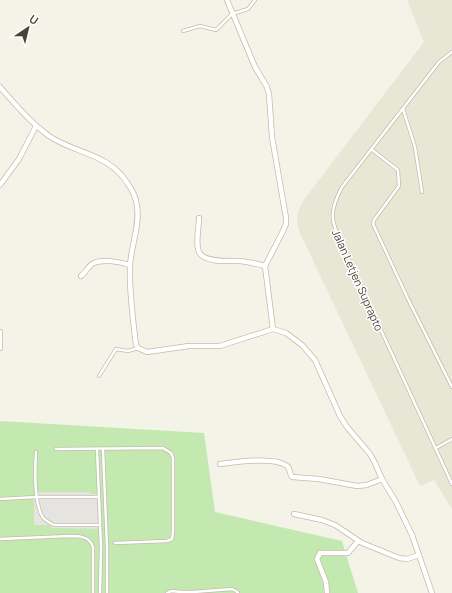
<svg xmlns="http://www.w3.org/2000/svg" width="452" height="593" font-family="Manrope,sans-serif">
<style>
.residential{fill:#e8e7d6}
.green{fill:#c3e9b1}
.parking{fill:#e5e4e0}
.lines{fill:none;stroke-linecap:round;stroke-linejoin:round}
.lane-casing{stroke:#c0bdaa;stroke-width:4}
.street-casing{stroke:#c0bdaa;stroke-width:6}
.lane{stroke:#fff;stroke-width:2.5}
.street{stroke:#fff;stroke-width:4.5}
.labels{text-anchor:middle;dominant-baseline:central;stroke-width:3;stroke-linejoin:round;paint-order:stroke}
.street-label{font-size:11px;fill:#484537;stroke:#fff}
</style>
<rect width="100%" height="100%" fill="#f4f3e8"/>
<!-- residential -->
<path class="residential" d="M 407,0 L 452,0 L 452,509 L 434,480 L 420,486 L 299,231 L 297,221 L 298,212 L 303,201 L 424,42 Z"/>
<!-- green -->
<path class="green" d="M 0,421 L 204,433 L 215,512 L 342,541 L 358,593 L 0,593 Z"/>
<!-- parking -->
<path class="parking" d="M 34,492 L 90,492 L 90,494 L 101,494 L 101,529 L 51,528 L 51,525 L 34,525 Z"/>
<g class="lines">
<!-- lane casing -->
<g class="lane-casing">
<g id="lane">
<path d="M 183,31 L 200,26 L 216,30 L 232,14 L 248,9 L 255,0"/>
<path d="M 452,52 L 439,62 L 342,187 C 327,215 332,222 344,250 L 452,484"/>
<path d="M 403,109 L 415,147 L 422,192"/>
<path d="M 371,149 L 398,170 L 399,186 L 374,220 L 373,224 L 408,299 L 452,387"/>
<path d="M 99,376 L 116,349 L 128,351 L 138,348"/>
<path d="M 436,448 L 452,439"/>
<path d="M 56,449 L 163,448 L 171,453 L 173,458 L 173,532 L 172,539 L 167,541 L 115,543"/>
<path d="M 97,449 L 101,547 L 100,593"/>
<path d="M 103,449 L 107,547 L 107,593"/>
<path d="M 36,452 C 35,468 34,501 42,516 C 44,520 50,523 54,525 L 99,525"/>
<path d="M 0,499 L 37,497 L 99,497"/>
<path d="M 0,539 L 69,536 C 78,536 90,536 93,547 L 93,593"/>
<path d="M 167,593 L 171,591 L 181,592"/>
<path d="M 181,593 L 181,592 L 193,592 L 232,589 L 236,591 L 238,593"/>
</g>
</g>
<!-- street casing -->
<g class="street-casing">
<g id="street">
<path d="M 227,0 L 255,67 L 267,87 L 269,94 L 272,137 L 286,218 L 286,224 L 282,233 L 265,266 L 273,329"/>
<path d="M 0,87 C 15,104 30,122 49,136 C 76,154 109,153 128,184 C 133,191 136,198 137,206 C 140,226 131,246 130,266 C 129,292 133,319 136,345 L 138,348 L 147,352 L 189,346 L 220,346 L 273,329 L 286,333 L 302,345 L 315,360 L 340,416 L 347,427 L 370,454 L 375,463 L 382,479 L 396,502 L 412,535 L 432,593"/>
<path d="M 0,185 L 19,159 L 36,126"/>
<path d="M 199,218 C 199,228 195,243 199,252 C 204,263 230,261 240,261 C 249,262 257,264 265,266"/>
<path d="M 81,276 C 85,273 88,267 92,264 C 101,258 120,262 130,265"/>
<path d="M 0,332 L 0,348"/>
<path d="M 220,464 C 235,462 275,456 287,466 C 291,469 289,474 292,477 L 319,479 L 357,486 L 367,485 L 382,479"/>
<path d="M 294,514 L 322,520 L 335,525 L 362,543 L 399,558 L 407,559 L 419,555"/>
<path d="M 327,593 L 326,582 L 317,559 L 320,553 L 348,553 L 358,541"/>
</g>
</g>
<!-- lane -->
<use href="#lane" class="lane"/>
<!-- street -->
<use href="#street" class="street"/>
</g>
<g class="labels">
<!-- street labels -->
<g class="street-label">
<text transform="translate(358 280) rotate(66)">Jalan Letjen Suprapto</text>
</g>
</g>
<!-- north arrow -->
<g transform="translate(28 28) rotate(35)" stroke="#ffffff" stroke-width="3" paint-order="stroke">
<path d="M0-3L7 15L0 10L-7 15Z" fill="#484537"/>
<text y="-6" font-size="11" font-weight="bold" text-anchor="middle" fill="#484537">U</text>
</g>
</svg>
